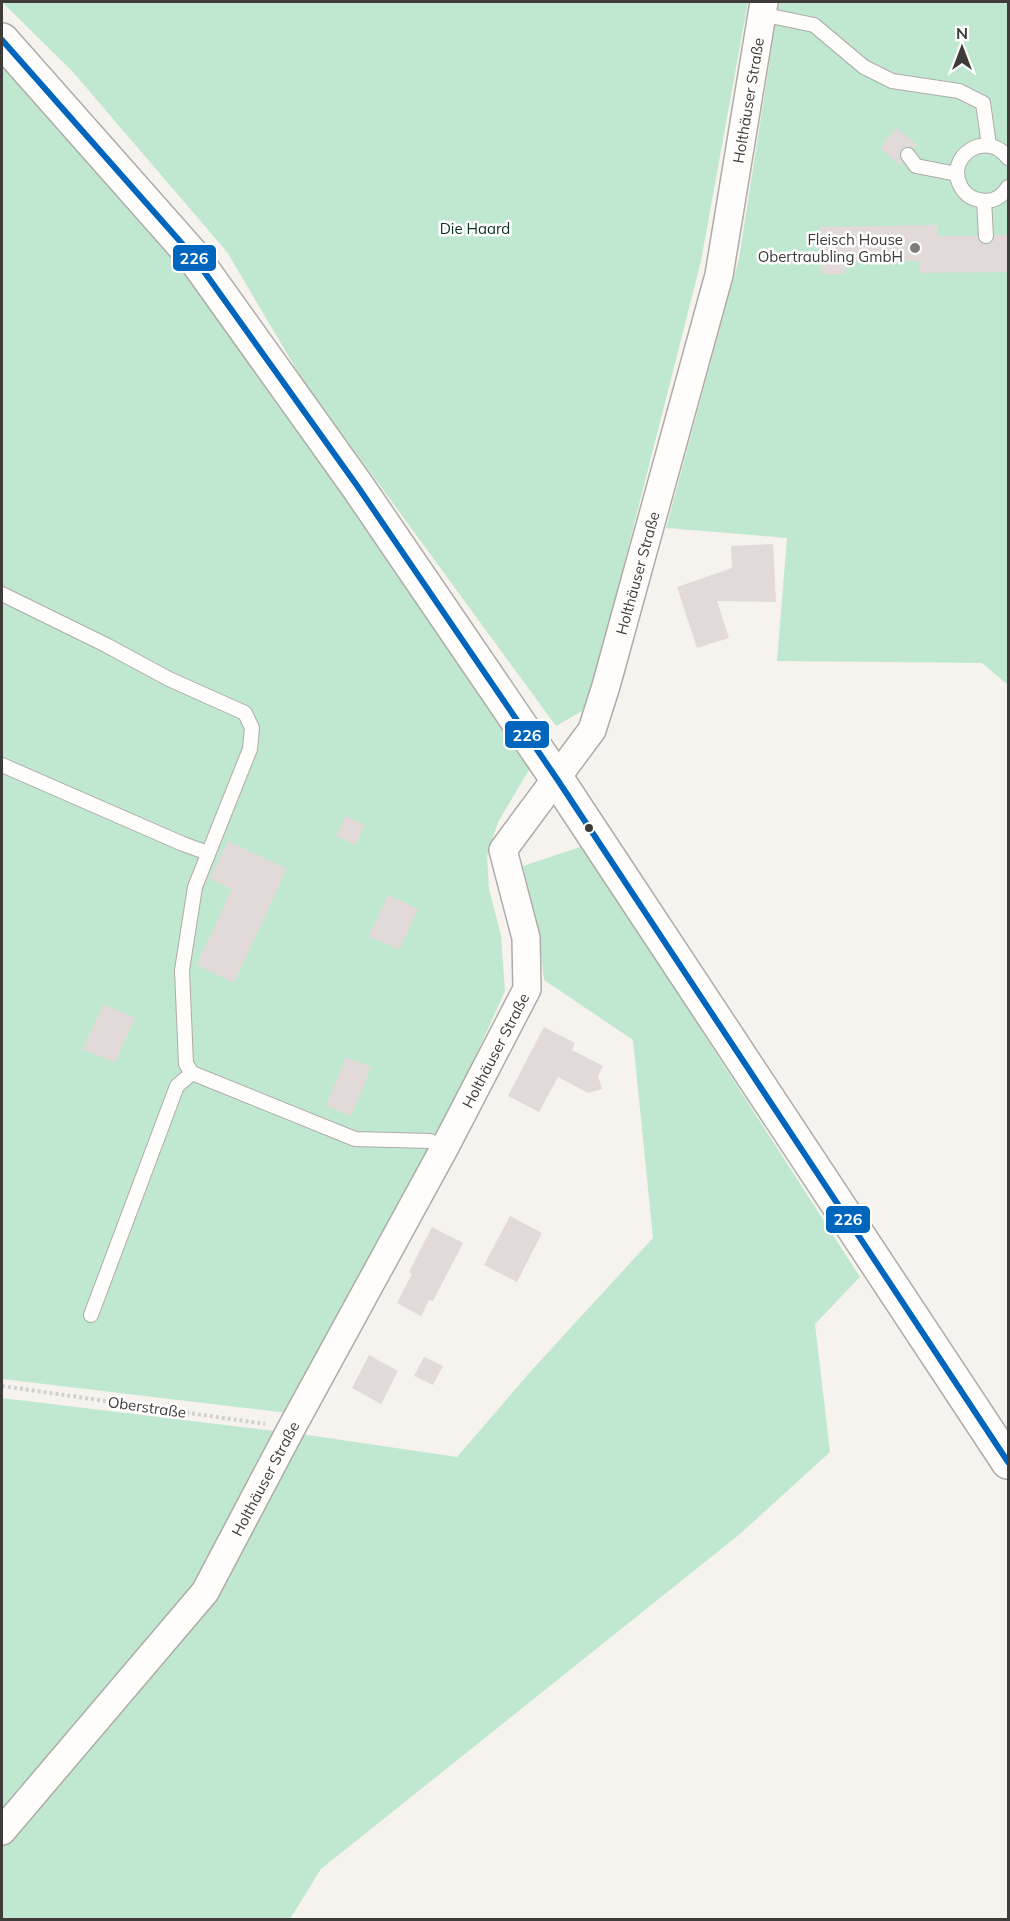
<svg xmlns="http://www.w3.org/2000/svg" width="1010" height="1921" font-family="Mulish,sans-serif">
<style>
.green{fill:#c0e8d1}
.building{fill:#e2dad8}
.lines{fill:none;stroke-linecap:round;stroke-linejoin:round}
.service-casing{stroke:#aeaba8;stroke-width:16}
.minor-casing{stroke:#aeaba8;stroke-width:30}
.secondary-casing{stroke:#aeaba8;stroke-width:36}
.path{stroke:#d3d1cf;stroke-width:4;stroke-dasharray:3 3;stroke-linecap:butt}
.service{stroke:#fefdfc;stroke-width:14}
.minor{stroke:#fefdfc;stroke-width:27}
.secondary{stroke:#fefdfc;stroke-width:33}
.bus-1-casing{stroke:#fff;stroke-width:10}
.bus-1{stroke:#0065bd;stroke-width:6}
.poi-dot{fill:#7e7b78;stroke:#fff;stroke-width:2}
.bus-dot{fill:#3e3b38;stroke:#fff;stroke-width:2}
.labels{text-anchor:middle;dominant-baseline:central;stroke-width:5;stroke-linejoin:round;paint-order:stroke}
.street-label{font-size:15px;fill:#3e3b38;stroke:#fff}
.park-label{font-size:15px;fill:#083221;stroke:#fff}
.poi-label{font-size:15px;fill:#3e3b38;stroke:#fff;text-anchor:end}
.line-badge{stroke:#fff;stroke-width:2}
.badge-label{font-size:16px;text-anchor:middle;font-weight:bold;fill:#fff}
</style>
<rect width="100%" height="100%" fill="#f6f2ee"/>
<!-- green -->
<g class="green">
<path d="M 2,2 L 748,2 L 701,261 L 594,682 L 584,710 L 556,726 L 302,379 L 227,252 L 72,71 Z"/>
<path d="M 779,2 L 1008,2 L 1008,685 L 982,663 L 777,661 L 787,538 L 666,528 L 739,258 Z"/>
<path d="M 2,64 L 184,272 L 282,409 L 372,530 L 532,765 L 498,822 L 487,856 L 489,889 L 501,935 L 505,991 L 439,1137 L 288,1413 L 2,1379 Z"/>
<path d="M 583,846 L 860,1277 L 815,1324 L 830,1452 L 740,1534 L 321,1869 L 290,1919 L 2,1920 L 2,1398 L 308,1435 L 457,1457 L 531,1371 L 653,1238 L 633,1040 L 544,980 L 538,928 L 523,866 Z"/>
</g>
<!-- building -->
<g class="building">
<path d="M 896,128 L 917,144 L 914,148 L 906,146 L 900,151 L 899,157 L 902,163 L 900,165 L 880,148 Z"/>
<path d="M 938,225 L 938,236 L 977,236 L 979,241 L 986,245 L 991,243 L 995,235 L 1008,235 L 1008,272 L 920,273 L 919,261 L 845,261 L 845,274 L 821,274 L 820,227 Z"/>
<path d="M 773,544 L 776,602 L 717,601 L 729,638 L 697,648 L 677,587 L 732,568 L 731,546 Z"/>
<path d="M 346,816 L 365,825 L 356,845 L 336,836 Z"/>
<path d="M 228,841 L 287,869 L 234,983 L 197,965 L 232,889 L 210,879 Z"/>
<path d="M 388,895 L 418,909 L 399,950 L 369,936 Z"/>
<path d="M 103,1004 L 135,1018 L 115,1063 L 83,1049 Z"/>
<path d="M 544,1027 L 575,1043 L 572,1050 L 603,1066 L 598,1076 L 602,1089 L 588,1093 L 558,1077 L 539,1112 L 508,1096 Z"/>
<path d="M 346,1057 L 371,1067 L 351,1116 L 326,1106 Z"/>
<path d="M 510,1216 L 542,1233 L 517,1282 L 484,1265 Z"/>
<path d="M 432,1227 L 463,1243 L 433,1301 L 429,1300 L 421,1316 L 397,1303 L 412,1274 L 409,1272 Z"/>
<path d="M 369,1355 L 398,1371 L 381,1404 L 352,1388 Z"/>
<path d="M 424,1357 L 443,1366 L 433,1385 L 414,1376 Z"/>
</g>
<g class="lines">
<!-- service casing -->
<g class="service-casing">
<g id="service">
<path d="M 761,14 L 814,25 L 864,67 L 892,81 L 959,91 L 983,103 L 989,145"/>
<path d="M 908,155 L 916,166 L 957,174"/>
<path d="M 1008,158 C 987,129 944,156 961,187 C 965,194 972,199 980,200 C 992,203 1002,197 1008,187"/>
<path d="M 984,201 L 986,236"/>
<path d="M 2,594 L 106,645 L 169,679 L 245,713 L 252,728 L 250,749 L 195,887 L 182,970 L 186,1064 L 192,1073 L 355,1139 L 430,1141 L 445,1147"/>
<path d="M 2,765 L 183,844 L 208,853"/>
<path d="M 91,1315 L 177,1086 L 192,1073"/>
</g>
</g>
<!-- minor casing -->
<g class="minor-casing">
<g id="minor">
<path id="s1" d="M 2,1831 L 205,1592 L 292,1427 L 445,1147 L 527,989 L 526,938 L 503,850 L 592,730 L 606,686 L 719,275 L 764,2"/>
</g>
</g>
<!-- secondary casing -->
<g class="secondary-casing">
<path id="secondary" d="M 2,40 L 193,256 L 358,487 L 557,779 L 1008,1462"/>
</g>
<!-- path -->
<path class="path" d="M 2,1386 L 265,1424"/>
<!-- service -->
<use href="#service" class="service"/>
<!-- minor -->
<use href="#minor" class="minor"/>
<!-- secondary -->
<use href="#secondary" class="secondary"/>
<!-- bus-1 casing -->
<g class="bus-1-casing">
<path id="bus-1" d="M 2,40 L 193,256 L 358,487 L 557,779 L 1008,1462"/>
</g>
<!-- bus-1 -->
<use href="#bus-1" class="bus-1"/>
</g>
<!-- markers -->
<circle class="poi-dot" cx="915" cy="248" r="6"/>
<circle class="bus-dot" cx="589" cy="828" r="5"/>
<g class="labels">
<!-- street labels -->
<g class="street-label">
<text stroke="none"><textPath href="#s1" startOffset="1938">Holthäuser Straße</textPath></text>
<text stroke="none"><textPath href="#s1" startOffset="1452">Holthäuser Straße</textPath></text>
<text stroke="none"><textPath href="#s1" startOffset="928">Holthäuser Straße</textPath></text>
<text transform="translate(147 1407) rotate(8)">Oberstraße</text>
<text stroke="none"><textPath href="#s1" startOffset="442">Holthäuser Straße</textPath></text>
</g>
<!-- park labels -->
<g class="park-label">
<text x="475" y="228">Die Haard</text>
</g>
<!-- poi labels -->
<g class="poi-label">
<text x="903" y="239">Fleisch House<tspan x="903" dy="17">Obertraubling GmbH</tspan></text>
</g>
</g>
<g class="line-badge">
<rect x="172" y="244" width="45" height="28" rx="6" fill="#0065bd"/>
<rect x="504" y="720" width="46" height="29" rx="6" fill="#0065bd"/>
<rect x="825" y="1205" width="46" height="29" rx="6" fill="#0065bd"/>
</g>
<g class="badge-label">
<text x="194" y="264">226</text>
<text x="527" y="741">226</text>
<text x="848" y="1225">226</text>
</g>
<!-- border -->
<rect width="1010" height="1921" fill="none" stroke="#3e3b38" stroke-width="6"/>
<!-- north arrow -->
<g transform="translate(962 48)" stroke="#ffffff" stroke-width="4.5" paint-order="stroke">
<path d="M0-4.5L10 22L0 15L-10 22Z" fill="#3e3b38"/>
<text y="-9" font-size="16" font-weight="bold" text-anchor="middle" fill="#3e3b38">N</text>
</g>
</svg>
